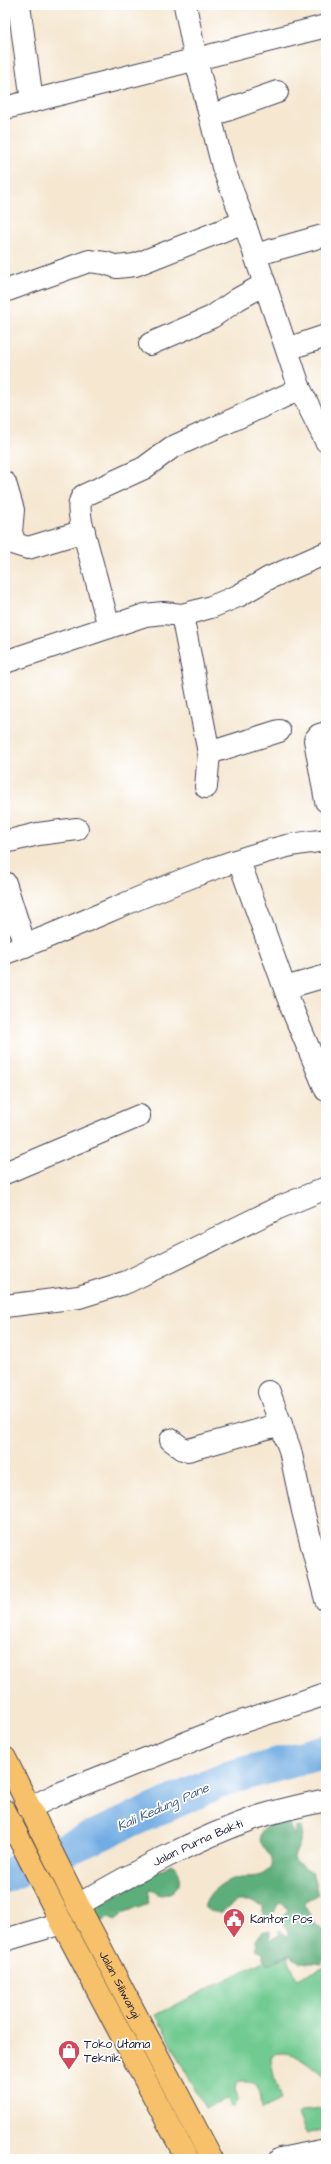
<svg xmlns="http://www.w3.org/2000/svg" width="331" height="2164" font-family="'Architects Daughter',sans-serif">
<style>
.green{fill:#71ca90;stroke:#4a7666}
.forest{fill:#5cae7a;stroke:#3f685a}
.lines{fill:none;stroke-linecap:round;stroke-linejoin:round}
.river{stroke:#71ace2;stroke-width:34}
.minor-casing{stroke:#424051;stroke-width:24}
.highway-casing{stroke:#424051;stroke-width:24}
.minor{stroke:#fff;stroke-width:22}
.highway{stroke:#f6c16b;stroke-width:22}
.labels{text-anchor:middle;dominant-baseline:central;stroke-width:3.5;stroke-linejoin:round;paint-order:stroke}
.street-label{font-size:12px;fill:#22223b;stroke:#fff}
.poi-label{font-size:12px;fill:#22223b;stroke:#fff;text-anchor:start}
.water-label{font-size:13px;font-style:italic;fill:#42597e;stroke:#fff}
</style>
<rect width="100%" height="100%" fill="#fff"/>
<filter id="ink" filterUnits="userSpaceOnUse"><feTurbulence type="fractalNoise" baseFrequency=".025" numOctaves="2"/><feDisplacementMap in="SourceGraphic" scale="8" xChannelSelector="R" yChannelSelector="G"/><feConvolveMatrix kernelMatrix="1 2 1 2 8 2 1 2 1" color-interpolation-filters="sRGB"/></filter>
<filter id="wash" filterUnits="userSpaceOnUse"><feTurbulence type="fractalNoise" baseFrequency=".012" numOctaves="4" result="noise"/><feDisplacementMap in="SourceGraphic" scale="16" xChannelSelector="R" yChannelSelector="G"/><feGaussianBlur stdDeviation="0.9" result="paint"/><feColorMatrix in="noise" values="0 0 0 0 0 0 0 0 0 0 0 0 0 0 0 0 0 1.4 0 .05"/><feComposite in="paint" operator="in"/></filter>
<g filter="url(#wash)">
<rect width="100%" height="100%" fill="#f5e7d0"/>
<!-- green -->
<g class="green">
<path d="M 287,1956 L 297,1979 L 326,1966 L 326,2078 C 312,2067 291,2045 271,2056 C 271,2069 277,2087 281,2100 L 262,2109 C 260,2091 261,2078 237,2083 L 235,2089 L 238,2099 L 234,2106 L 232,2106 L 227,2099 L 205,2107 L 156,2015 L 263,1961 L 271,1964 Z"/>
<path d="M 326,2105 L 326,2129 L 306,2134 L 298,2114 C 307,2108 318,2110 326,2105 Z"/>
</g>
<!-- forest -->
<g class="forest">
<path d="M 287,1819 L 294,1836 L 295,1826 L 301,1827 C 305,1836 297,1848 294,1858 L 296,1862 L 312,1872 L 318,1895 L 308,1900 L 304,1905 L 316,1925 L 326,1930 L 326,1953 L 321,1964 L 299,1962 L 290,1956 L 285,1956 L 267,1965 L 263,1958 L 263,1953 L 257,1951 L 256,1940 L 262,1932 L 270,1930 L 270,1940 L 277,1936 L 279,1930 L 287,1936 L 288,1934 C 289,1929 282,1925 282,1917 L 288,1911 L 282,1903 L 278,1904 L 273,1915 L 267,1917 L 263,1916 L 263,1906 L 252,1901 L 237,1901 L 220,1913 L 209,1911 L 204,1907 C 210,1890 224,1879 243,1877 C 253,1876 260,1878 268,1870 C 277,1860 265,1851 261,1843 C 254,1829 278,1820 287,1819 Z"/>
<path d="M 171,1864 C 181,1870 180,1874 179,1885 L 170,1894 L 160,1895 L 149,1889 L 148,1903 L 123,1913 L 116,1921 L 109,1917 L 99,1922 L 93,1908 Z"/>
</g>
<g class="lines">
<!-- river -->
<path class="river" d="M 5,1876 L 228,1778 L 326,1751"/>
</g>
</g>
<g filter="url(#ink)">
<g class="lines">
<!-- minor casing -->
<g class="minor-casing">
<g id="minor">
<path d="M 19,5 L 32,101"/>
<path d="M 185,5 L 196,60 L 223,167 L 244,222 L 300,389 L 326,441"/>
<path d="M 5,108 L 326,26"/>
<path d="M 210,116 L 277,92"/>
<path d="M 255,255 L 326,235"/>
<path d="M 5,291 L 89,261 L 105,263 L 117,267 L 135,265 L 244,222"/>
<path d="M 150,344 L 212,317 L 238,299 L 265,284"/>
<path d="M 287,349 L 326,336"/>
<path d="M 5,483 L 13,510 L 11,532 L 15,544 L 28,548 L 84,531"/>
<path d="M 182,615 L 209,753 L 206,787"/>
<path d="M 109,627 L 81,522 C 80,513 77,504 83,496 L 144,468 L 171,448 L 300,389"/>
<path d="M 5,662 L 145,615 L 163,613 L 182,615 L 211,607 L 238,596 L 269,578 L 326,553"/>
<path d="M 326,733 L 319,735 L 315,740 L 326,801"/>
<path d="M 209,753 L 279,731"/>
<path d="M 5,842 L 38,834 L 77,829"/>
<path d="M 239,861 L 293,1011 L 326,1090"/>
<path d="M 5,883 L 25,946"/>
<path d="M 5,953 C 99,919 189,870 287,846 C 300,843 313,842 326,840"/>
<path d="M 285,988 L 326,976"/>
<path d="M 5,1173 L 139,1116"/>
<path d="M 5,1306 L 79,1297 L 127,1282 L 278,1208 L 326,1188"/>
<path d="M 269,1392 L 290,1450 L 303,1511 L 326,1600"/>
<path d="M 171,1440 L 183,1449 L 188,1450 L 281,1424"/>
<path d="M 29,1808 L 56,1795 L 226,1727 L 326,1694"/>
<path id="s1" d="M 78,1905 C 135,1872 193,1840 255,1818 C 278,1810 303,1805 326,1800"/>
<path d="M 5,1940 L 62,1923"/>
<path d="M 280,2159 L 326,2150"/>
</g>
</g>
<!-- highway casing -->
<g class="highway-casing">
<g id="highway">
<path id="s2" d="M 5,1758 L 78,1905 L 212,2159"/>
<path d="M 5,1811 L 62,1923 L 187,2159"/>
</g>
</g>
<!-- minor -->
<use href="#minor" class="minor"/>
<!-- highway -->
<use href="#highway" class="highway"/>
</g>
</g>
<!-- icons -->
<defs>
<g id="civic-pin" transform="scale(1.15)"><path d="M0 17L-7.5 6A9.5 9.5 0 1 1 7.5 6Z" fill="#d1495b" stroke="#fff"/><path d="M-.6-6.5H3V-4.5H.6V-3L4-1V1h2V6H-6V1h2V-1L-.6-3ZM-1.2 2.5V6h2.4V2.5Z" fill="#fff"/></g>
<g id="shop-pin" transform="scale(1.15)"><path d="M0 17L-7.5 6A9.5 9.5 0 1 1 7.5 6Z" fill="#d1495b" stroke="#fff"/><path d="M-5-2.5h2.3a2.7 3.5 0 0 1 5.4 0H5L5.5 6h-11ZM-1.5-2.5h3a1.5 2.3 0 0 0-3 0Z" fill="#fff"/></g>
</defs>
<g fill-rule="evenodd">
<use href="#civic-pin" x="234" y="1919"/>
<use href="#shop-pin" x="69" y="2051"/>
</g>
<g class="labels">
<!-- street labels -->
<g class="street-label">
<text stroke="none"><textPath href="#s1" startOffset="135">Jalan Purna Bakti</textPath></text>
<text stroke="none"><textPath href="#s2" startOffset="254">Jalan Siliwangi</textPath></text>
</g>
<!-- poi labels -->
<g class="poi-label">
<text x="250" y="1919">Kantor Pos</text>
<text x="84" y="2044">Toko Utama<tspan x="84" dy="14">Teknik</tspan></text>
</g>
<!-- water labels -->
<g class="water-label">
<text transform="translate(163 1807) rotate(-24)">Kali Kedung Pane</text>
</g>
</g>
<!-- margin -->
<rect width="331" height="2164" fill="none" stroke="#fff" stroke-width="20"/>
</svg>
